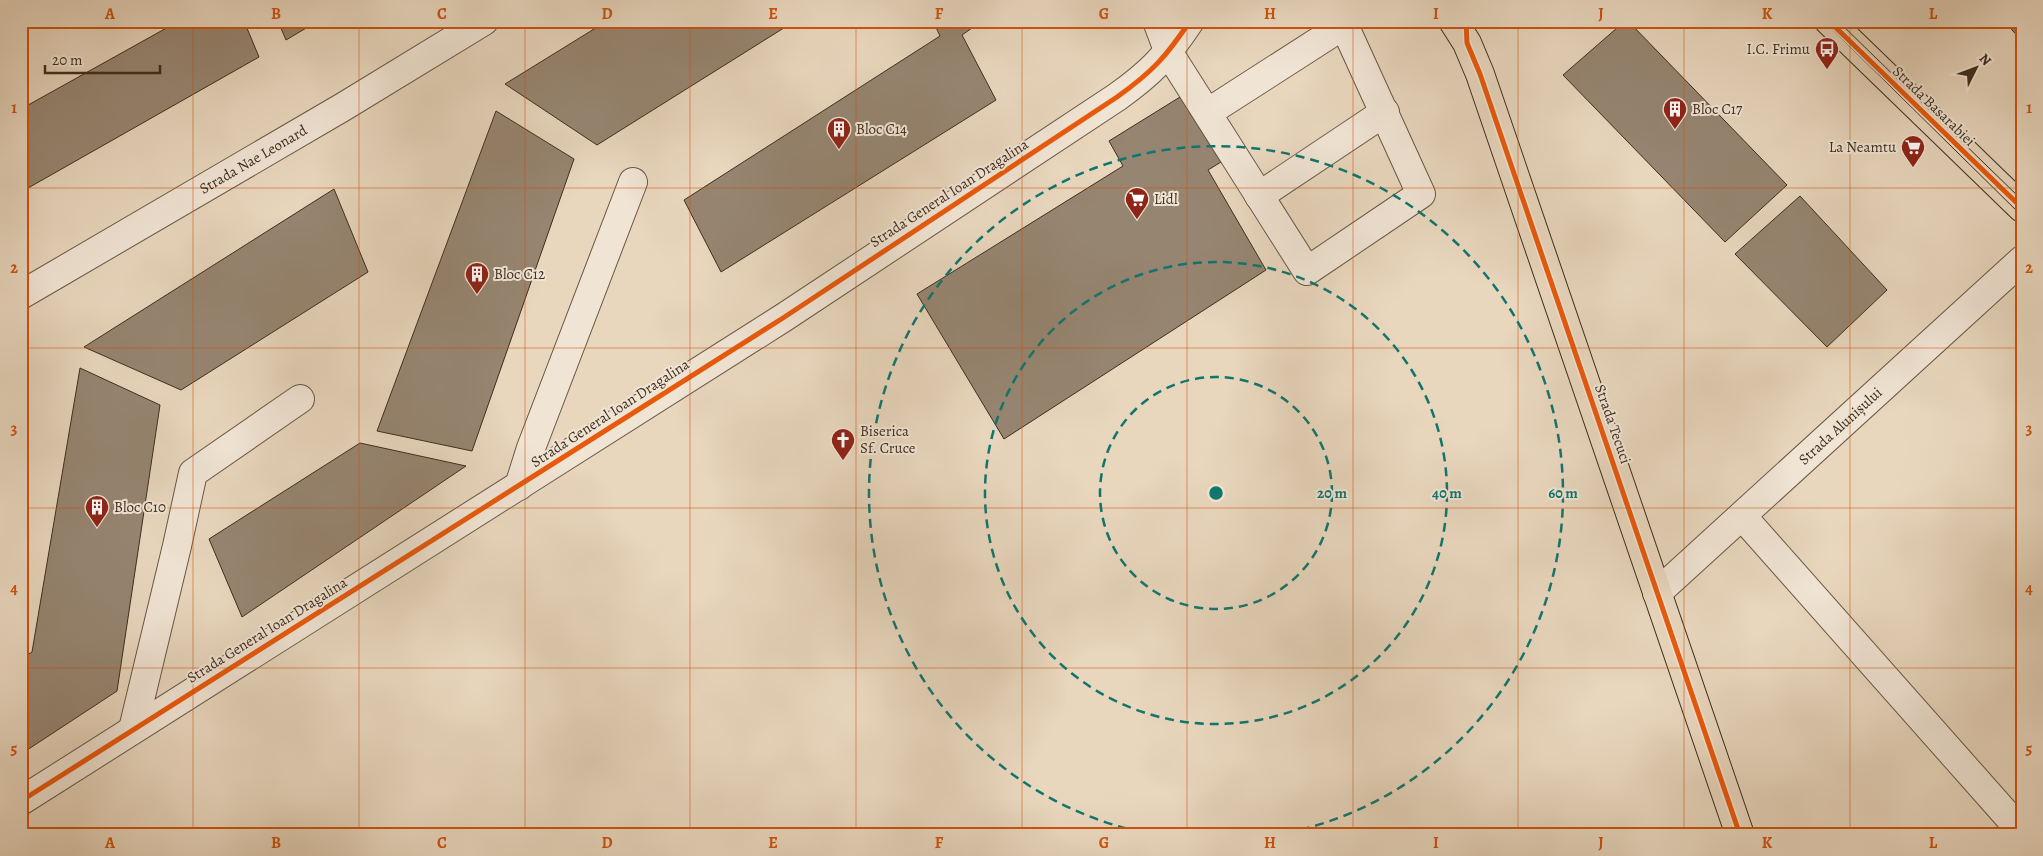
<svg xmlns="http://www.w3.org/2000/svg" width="2043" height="856" font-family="Alegreya,serif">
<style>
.building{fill:#968571;stroke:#3e2e1e}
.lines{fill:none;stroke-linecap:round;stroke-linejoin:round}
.minor-casing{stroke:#685846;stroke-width:30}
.major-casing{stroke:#3e2e1e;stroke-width:30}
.minor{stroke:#f0e4d4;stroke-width:28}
.major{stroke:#e8d6bd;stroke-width:28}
.tram{stroke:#3e2e1e;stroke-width:1}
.cycleway-casing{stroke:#f0e4d4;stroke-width:8}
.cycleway{stroke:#e8590c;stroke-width:5}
.grid{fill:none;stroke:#ce530f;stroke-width:1;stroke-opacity:0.55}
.ring{fill:none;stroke:#0f766e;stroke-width:2.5;stroke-dasharray:9 6}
.labels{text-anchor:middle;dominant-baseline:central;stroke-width:4;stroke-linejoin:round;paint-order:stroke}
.poi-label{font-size:15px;fill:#3e2e1e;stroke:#f0e4d4;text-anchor:start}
.street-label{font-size:15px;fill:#3e2e1e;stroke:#f0e4d4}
.centre{fill:#0f766e;stroke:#f0e4d4;stroke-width:2.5}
.ring-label{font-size:15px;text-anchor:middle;font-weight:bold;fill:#0f766e;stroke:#f0e4d4;stroke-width:4;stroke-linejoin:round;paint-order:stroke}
.neatline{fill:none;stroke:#ce530f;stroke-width:2}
.grid-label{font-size:16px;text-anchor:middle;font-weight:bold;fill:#ce530f}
</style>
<rect width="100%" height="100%" fill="#e8d6bd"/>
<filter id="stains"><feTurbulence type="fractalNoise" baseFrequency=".004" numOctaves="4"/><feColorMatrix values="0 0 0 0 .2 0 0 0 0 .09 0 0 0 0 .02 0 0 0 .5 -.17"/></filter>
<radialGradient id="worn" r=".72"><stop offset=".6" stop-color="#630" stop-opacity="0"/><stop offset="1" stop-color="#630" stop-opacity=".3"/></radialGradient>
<!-- building -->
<g class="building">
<path d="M 179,21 L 244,21 L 259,57 L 21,192 L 21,109 Z"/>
<path d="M 278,21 L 318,21 L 286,40 Z"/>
<path d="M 607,21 L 795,21 L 597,145 L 505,84 Z"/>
<path d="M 933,21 L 982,21 L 962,35 L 996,100 L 721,272 L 684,200 L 940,36 Z"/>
<path d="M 1625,21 L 1628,21 L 1787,185 L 1725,242 L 1563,75 Z"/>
<path d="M 2004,21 L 2022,21 L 2022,41 Z"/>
<path d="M 1180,97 L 1221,162 L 1208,170 L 1266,270 L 1004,439 L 917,294 L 1123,166 L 1109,141 Z"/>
<path d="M 496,111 L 574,159 L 472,451 L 377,431 Z"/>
<path d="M 334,189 L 368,272 L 181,390 L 84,347 Z"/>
<path d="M 1800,196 L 1887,290 L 1827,347 L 1735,254 Z"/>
<path d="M 80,368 L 160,405 L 117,691 L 21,754 L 21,659 L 32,652 Z"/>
<path d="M 360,443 L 466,466 L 242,617 L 209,539 Z"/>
</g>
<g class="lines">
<!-- minor casing -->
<g class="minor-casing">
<g id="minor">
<path d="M 1157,21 L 1169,53 L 1307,271 L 1421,194 L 1344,25 L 1207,113"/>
<path d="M 1259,196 L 1385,112"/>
<path id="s1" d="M 21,295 L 343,107 L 484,21"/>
<path d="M 519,486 L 531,448 L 633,182"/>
<path d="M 1742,516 L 2022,832"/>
<path id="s2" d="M 1657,593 L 2022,260"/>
<path d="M 133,729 L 177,546 L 193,473 L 300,399"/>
<path d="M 21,801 L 783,318 L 1117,97 C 1152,72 1166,57 1190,21"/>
</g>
</g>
<!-- major casing -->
<g class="major-casing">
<g id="major">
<path d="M 1453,21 L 1467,43 L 1480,74 L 1740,835"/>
<path d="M 1829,21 L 2022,208"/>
</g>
</g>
<!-- minor -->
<use href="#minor" class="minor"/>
<!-- major -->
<use href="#major" class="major"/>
<!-- tram -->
<g class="tram">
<path d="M 1824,21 L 2022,216"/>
<path d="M 1838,21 L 2022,200"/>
</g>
<!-- cycleway casing -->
<g class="cycleway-casing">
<g id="cycleway">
<path d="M 1466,21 L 1467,43 L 1480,74 L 1740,835"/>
<path d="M 1829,21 L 2022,208"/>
<path d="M 21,801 L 783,318 L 1117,97 C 1152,72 1166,57 1190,21"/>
</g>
</g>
<!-- cycleway -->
<use href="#cycleway" class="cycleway"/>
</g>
<!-- grid -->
<path class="grid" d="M 193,21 L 193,835M 359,21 L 359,835M 525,21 L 525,835M 690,21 L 690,835M 856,21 L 856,835M 1022,21 L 1022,835M 1187,21 L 1187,835M 1353,21 L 1353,835M 1518,21 L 1518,835M 1684,21 L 1684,835M 1850,21 L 1850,835M 21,188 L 2022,188M 21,348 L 2022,348M 21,508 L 2022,508M 21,668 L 2022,668"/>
<!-- distance rings -->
<g class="ring">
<circle cx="1216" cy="493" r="116"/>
<circle cx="1216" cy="493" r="231"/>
<path d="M1156 835A347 347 0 1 1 1276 835"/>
</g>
<!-- icons -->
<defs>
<g id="bus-pin" transform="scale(1.25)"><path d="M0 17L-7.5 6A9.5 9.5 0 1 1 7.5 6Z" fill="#8f2418" stroke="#f0e4d4"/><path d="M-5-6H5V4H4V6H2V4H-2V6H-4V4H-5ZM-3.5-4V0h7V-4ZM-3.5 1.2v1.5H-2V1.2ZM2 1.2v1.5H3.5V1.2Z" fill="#fff"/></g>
<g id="building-pin" transform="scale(1.25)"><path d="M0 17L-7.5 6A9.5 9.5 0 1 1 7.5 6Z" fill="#8f2418" stroke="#f0e4d4"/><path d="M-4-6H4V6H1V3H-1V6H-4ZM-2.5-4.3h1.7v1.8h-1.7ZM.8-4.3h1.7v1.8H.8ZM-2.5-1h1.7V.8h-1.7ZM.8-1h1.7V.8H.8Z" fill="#fff"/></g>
<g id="supermarket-pin" transform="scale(1.25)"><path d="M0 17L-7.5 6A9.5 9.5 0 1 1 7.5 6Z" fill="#8f2418" stroke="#f0e4d4"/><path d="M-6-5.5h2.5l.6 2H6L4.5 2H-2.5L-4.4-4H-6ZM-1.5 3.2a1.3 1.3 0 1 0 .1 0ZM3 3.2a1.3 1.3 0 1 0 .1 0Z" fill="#fff"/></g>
<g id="church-pin" transform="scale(1.25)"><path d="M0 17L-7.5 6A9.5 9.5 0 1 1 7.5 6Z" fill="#8f2418" stroke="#f0e4d4"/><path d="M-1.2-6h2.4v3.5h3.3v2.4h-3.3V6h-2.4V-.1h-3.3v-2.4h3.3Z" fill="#fff"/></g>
</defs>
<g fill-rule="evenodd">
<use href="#bus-pin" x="1827" y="49"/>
<use href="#building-pin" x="1675" y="109"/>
<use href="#building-pin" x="839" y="129"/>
<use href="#supermarket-pin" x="1913" y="147"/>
<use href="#supermarket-pin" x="1137" y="199"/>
<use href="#building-pin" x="477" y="274"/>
<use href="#church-pin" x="843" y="440"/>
<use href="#building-pin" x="97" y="507"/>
</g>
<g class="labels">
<!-- poi labels -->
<g class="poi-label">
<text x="1810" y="49" text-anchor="end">I.C. Frimu</text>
<text x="1692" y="109">Bloc C17</text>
<text x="856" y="129">Bloc C14</text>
<text x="1896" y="147" text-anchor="end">La Neamtu</text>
<text x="1154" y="199">Lidl</text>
<text x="494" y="274">Bloc C12</text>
<text x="860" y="431">Biserica<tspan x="860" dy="17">Sf. Cruce</tspan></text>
<text x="114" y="507">Bloc C10</text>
</g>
<!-- street labels -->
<g class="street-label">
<text transform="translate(1934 106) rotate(44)">Strada Basarabiei</text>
<text stroke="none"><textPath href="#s1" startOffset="269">Strada Nae Leonard</textPath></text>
<text transform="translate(949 193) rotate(-33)">Strada General Ioan Dragalina</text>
<text transform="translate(610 413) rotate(-33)">Strada General Ioan Dragalina</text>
<text transform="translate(1613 424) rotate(71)">Strada Tecuci</text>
<text stroke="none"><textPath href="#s2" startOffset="248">Strada Alunișului</textPath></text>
<text transform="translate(267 630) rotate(-32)">Strada General Ioan Dragalina</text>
</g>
</g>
<circle cx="1216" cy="493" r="8" class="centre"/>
<g class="ring-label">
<text x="1332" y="498">20 m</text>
<text x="1447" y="498">40 m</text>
<text x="1563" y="498">60 m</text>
</g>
<!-- margin -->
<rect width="2043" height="856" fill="none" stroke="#e8d6bd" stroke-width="55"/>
<!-- north arrow -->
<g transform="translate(1976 68) rotate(48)" stroke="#f0e4d4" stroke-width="4" paint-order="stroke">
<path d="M0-4L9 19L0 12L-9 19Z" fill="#3e2e1e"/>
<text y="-8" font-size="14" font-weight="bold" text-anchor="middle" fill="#3e2e1e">N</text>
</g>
<!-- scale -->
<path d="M45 65v8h115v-8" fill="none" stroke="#3e2e1e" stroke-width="2.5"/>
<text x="52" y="65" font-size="15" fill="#3e2e1e" stroke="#f0e4d4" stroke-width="4" paint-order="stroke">20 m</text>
<rect x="28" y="28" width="1988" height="800" class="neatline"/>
<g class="grid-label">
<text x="110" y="19">A</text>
<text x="276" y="19">B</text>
<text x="442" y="19">C</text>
<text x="607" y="19">D</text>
<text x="773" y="19">E</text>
<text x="939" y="19">F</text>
<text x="1104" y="19">G</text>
<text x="1270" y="19">H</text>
<text x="1436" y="19">I</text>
<text x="1601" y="19">J</text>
<text x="1767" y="19">K</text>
<text x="1933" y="19">L</text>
<text x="14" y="113">1</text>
<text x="2029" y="113">1</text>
<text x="14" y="273">2</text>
<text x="2029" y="273">2</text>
<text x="14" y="434">3</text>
<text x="2029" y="434">3</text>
<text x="14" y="594">4</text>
<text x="2029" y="594">4</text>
<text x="14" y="754">5</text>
<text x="2029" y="754">5</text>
<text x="110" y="848">A</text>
<text x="276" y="848">B</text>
<text x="442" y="848">C</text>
<text x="607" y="848">D</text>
<text x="773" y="848">E</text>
<text x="939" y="848">F</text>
<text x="1104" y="848">G</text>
<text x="1270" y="848">H</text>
<text x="1436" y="848">I</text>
<text x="1601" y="848">J</text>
<text x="1767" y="848">K</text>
<text x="1933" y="848">L</text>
</g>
<rect width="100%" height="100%" filter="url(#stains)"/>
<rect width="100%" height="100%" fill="url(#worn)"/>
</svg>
